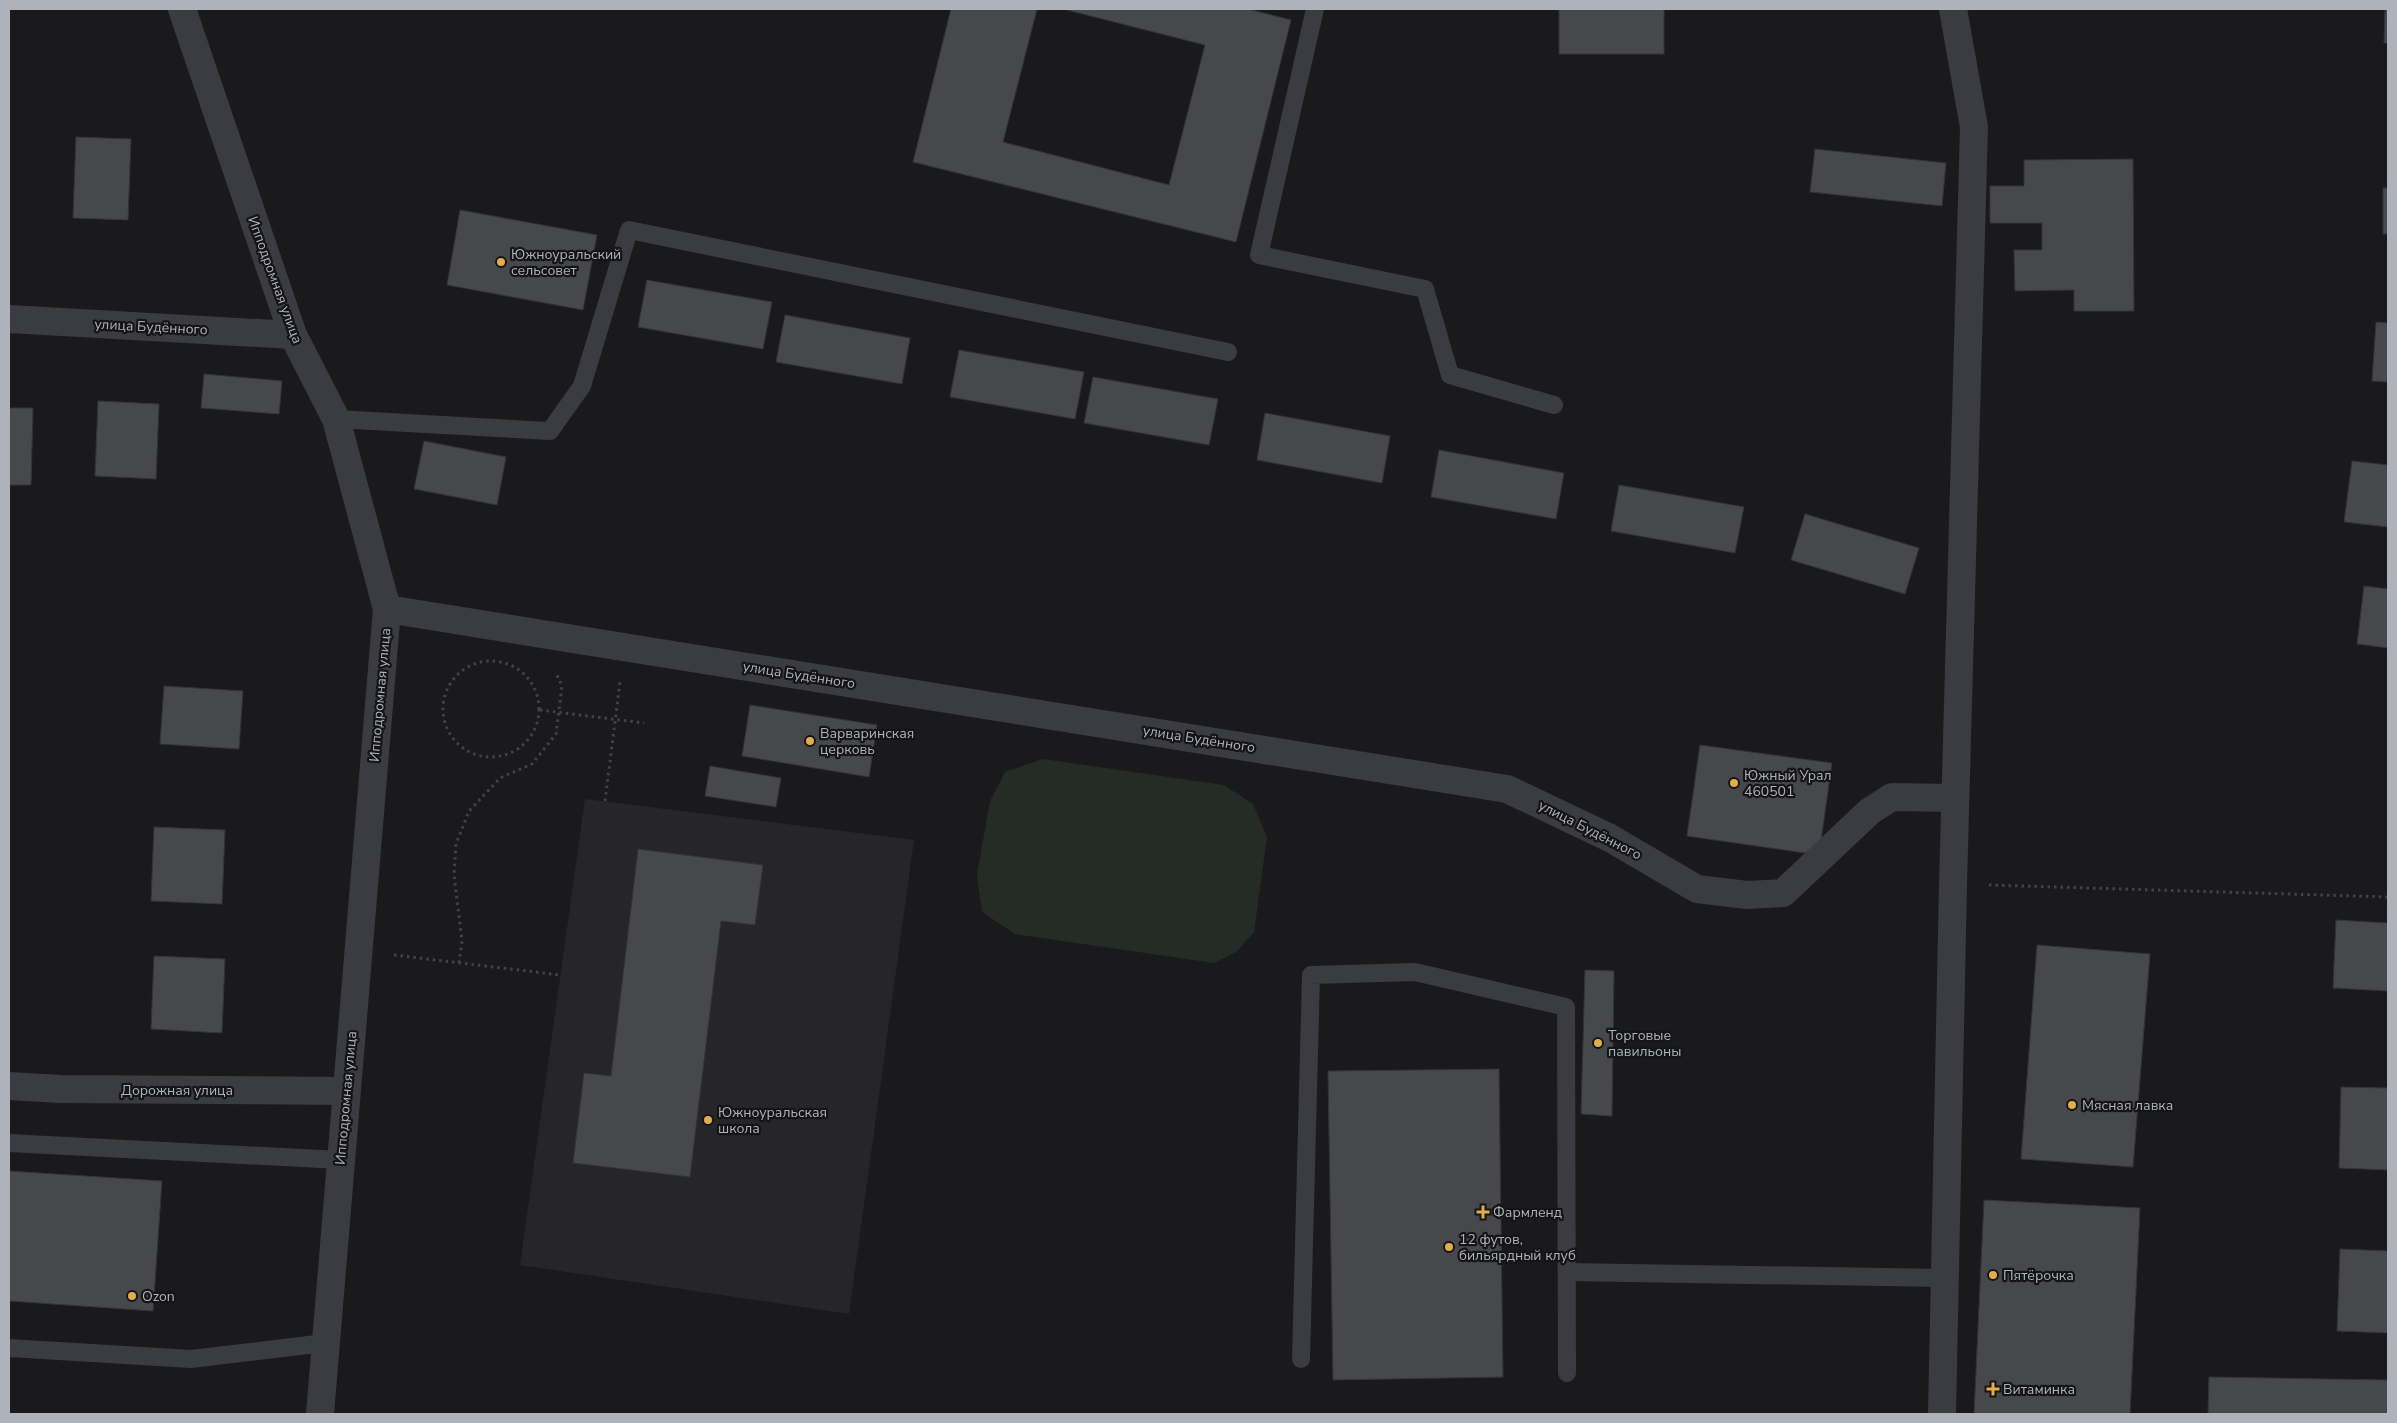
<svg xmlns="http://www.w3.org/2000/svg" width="2397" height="1423" font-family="'Nunito Sans',sans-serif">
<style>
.built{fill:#262629}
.green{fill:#242c25}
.building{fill:#47484c;stroke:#343438}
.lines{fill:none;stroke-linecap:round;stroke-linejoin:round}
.path{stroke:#424348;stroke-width:3;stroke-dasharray:2.5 4;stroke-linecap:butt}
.service{stroke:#3b3c41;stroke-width:18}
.minor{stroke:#3b3c41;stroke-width:28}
.tertiary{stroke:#3b3c41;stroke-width:28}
.poi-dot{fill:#e1ad4d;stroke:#151517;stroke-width:2}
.labels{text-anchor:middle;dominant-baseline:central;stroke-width:4.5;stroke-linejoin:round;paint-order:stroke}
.poi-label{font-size:14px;fill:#aeb2ba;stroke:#151517;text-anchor:start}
.street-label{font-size:14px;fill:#aeb2ba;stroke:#151517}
</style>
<rect width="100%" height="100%" fill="#1a1a1c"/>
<!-- built -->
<path class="built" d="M 585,799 L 914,840 L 849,1314 L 520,1265 Z"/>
<!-- green -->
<path class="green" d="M 1043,759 L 1224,785 L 1253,804 L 1267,837 L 1254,932 L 1236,952 L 1214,963 L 1015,934 L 982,912 L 977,875 L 990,801 L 1005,772 Z"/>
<!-- building -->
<g class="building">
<path d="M 951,9 L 1037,9 L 1003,142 L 1169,185 L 1205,45 L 1063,9 L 1248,9 L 1291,20 L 1236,242 L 913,162 Z"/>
<rect x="1559" y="9" width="105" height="45"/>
<path d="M 2385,9 L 2388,9 L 2388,43 L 2384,43 Z"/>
<path d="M 76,137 L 131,139 L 128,220 L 73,218 Z"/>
<path d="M 1815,149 L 1946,163 L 1942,206 L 1810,192 Z"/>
<path d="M 2133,159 L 2134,311 L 2074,311 L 2074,290 L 2015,291 L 2014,250 L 2042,250 L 2042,223 L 1990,223 L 1990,186 L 2024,186 L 2024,160 Z"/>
<rect x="2383" y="188" width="5" height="46"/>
<path d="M 460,210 L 597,235 L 583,310 L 447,285 Z"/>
<path d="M 647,280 L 772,302 L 763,349 L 638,327 Z"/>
<path d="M 785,315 L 910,338 L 902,384 L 776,362 Z"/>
<path d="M 2376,322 L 2388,323 L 2388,382 L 2372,381 Z"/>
<path d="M 959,350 L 1084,372 L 1075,419 L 950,397 Z"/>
<path d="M 204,374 L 282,381 L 279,414 L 201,408 Z"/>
<path d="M 1093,377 L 1218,399 L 1209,445 L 1084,423 Z"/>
<path d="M 98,401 L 159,404 L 156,479 L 95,476 Z"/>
<path d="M 9,408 L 33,408 L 31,485 L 9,485 Z"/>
<path d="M 1265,413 L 1390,436 L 1382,483 L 1257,460 Z"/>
<path d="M 424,441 L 506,457 L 497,505 L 414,489 Z"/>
<path d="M 1439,450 L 1564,473 L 1556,519 L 1431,497 Z"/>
<path d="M 2352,461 L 2388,465 L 2388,527 L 2344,522 Z"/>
<path d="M 1619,485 L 1744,507 L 1735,553 L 1611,531 Z"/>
<path d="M 1805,514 L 1919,548 L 1905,594 L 1791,560 Z"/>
<path d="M 2364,586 L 2388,589 L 2388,648 L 2357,644 Z"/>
<path d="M 164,686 L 243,691 L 239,749 L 160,744 Z"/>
<path d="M 750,705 L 877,725 L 869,777 L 742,756 Z"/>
<path d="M 1700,745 L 1832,763 L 1819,855 L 1687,836 Z"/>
<path d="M 710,766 L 781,778 L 776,807 L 705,796 Z"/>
<path d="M 154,827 L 225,830 L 222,904 L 151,901 Z"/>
<path d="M 638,849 L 763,865 L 755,925 L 721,921 L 690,1177 L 573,1163 L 584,1073 L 611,1076 Z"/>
<path d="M 2336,920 L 2388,923 L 2388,991 L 2333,988 Z"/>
<path d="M 2037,945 L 2150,954 L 2133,1167 L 2021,1159 Z"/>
<path d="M 154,956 L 225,959 L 222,1033 L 151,1029 Z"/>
<path d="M 1585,970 L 1614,971 L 1612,1116 L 1581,1114 Z"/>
<path d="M 1499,1069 L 1503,1377 L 1333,1380 L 1328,1071 Z"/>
<path d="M 2341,1087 L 2388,1088 L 2388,1170 L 2339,1168 Z"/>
<path d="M 9,1171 L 162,1181 L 153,1311 L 9,1301 Z"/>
<path d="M 1984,1200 L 2140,1208 L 2130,1414 L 1974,1414 Z"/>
<path d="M 2340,1249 L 2388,1251 L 2388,1333 L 2337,1331 Z"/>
<path d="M 2209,1377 L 2388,1380 L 2388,1414 L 2208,1414 Z"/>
</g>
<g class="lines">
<!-- path -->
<g class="path">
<circle cx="491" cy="709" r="48"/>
<path d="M 540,710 L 644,723"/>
<path d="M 605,801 L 620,682"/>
<path d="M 1989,885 L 2388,897"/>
<path d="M 394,955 L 560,975"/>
<path d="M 459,963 L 462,941 L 454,875 L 456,844 L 469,811 L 500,778 L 532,764 L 556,734 L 562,686 L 556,673"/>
</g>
<!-- service -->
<g class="service">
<path d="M 1315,9 L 1259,255 L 1425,289 L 1450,375 L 1554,405"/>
<path d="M 336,419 L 550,431 L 582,386 L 629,230 L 1228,352"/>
<path d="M 9,1143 L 340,1160"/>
<path d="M 1567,1272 L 1945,1278"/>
<path d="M 9,1348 L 191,1359 L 325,1343"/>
<path d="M 1301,1359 L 1311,975 L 1415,972 L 1566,1007 L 1567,1373"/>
</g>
<!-- minor -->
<g class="minor">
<path d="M 9,319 L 293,335"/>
<path d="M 387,609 L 1507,789 L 1610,838 L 1697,889 L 1747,895 L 1783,893 L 1870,811 L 1892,797 L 1955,798"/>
<path d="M 9,1086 L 60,1089 L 346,1091"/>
<path d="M 1942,1414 L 1953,884 L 1974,127 L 1953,9"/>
</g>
<!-- tertiary -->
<path class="tertiary" d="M 182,9 L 293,335 L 336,419 L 387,609 L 320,1414"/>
</g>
<!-- markers -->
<g class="poi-dot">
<circle cx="501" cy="262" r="5"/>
<circle cx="810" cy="741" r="5"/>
<circle cx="1734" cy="783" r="5"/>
<circle cx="1598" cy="1043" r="5"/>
<circle cx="2072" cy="1105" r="5"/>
<circle cx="708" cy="1120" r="5"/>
<path d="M1480.5 1204.5h5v5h5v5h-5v5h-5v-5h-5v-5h5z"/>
<circle cx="1449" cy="1247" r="5"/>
<circle cx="1993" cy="1275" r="5"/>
<circle cx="132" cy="1296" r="5"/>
<path d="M1990.5 1381.5h5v5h5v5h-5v5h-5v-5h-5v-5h5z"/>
</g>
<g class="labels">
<!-- poi labels -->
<g class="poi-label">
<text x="511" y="254">Южноуральский<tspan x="511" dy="16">сельсовет</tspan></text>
<text x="820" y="733">Варваринская<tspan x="820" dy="16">церковь</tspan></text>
<text x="1744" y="775">Южный Урал<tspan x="1744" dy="16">460501</tspan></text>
<text x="1608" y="1035">Торговые<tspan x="1608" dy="16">павильоны</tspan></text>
<text x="2082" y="1105">Мясная лавка</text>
<text x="718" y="1112">Южноуральская<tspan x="718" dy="16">школа</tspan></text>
<text x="1493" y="1212">Фармленд</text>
<text x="1459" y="1239">12 футов,<tspan x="1459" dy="16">бильярдный клуб</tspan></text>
<text x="2003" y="1275">Пятёрочка</text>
<text x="142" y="1296">Ozon</text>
<text x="2003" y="1389">Витаминка</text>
</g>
<!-- street labels -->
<g class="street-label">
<text transform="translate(275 280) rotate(70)">Ипподромная улица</text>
<text transform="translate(151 327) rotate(3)">улица Будённого</text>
<text transform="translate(799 675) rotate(9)">улица Будённого</text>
<text transform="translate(380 695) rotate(-85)">Ипподромная улица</text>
<text transform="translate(1199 739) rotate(9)">улица Будённого</text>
<text transform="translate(1590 830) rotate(27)">улица Будённого</text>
<text x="177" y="1090">Дорожная улица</text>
<text transform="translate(346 1098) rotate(-85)">Ипподромная улица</text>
</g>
</g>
<!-- border -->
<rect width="2397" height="1423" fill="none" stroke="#aeb2ba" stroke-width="20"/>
</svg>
